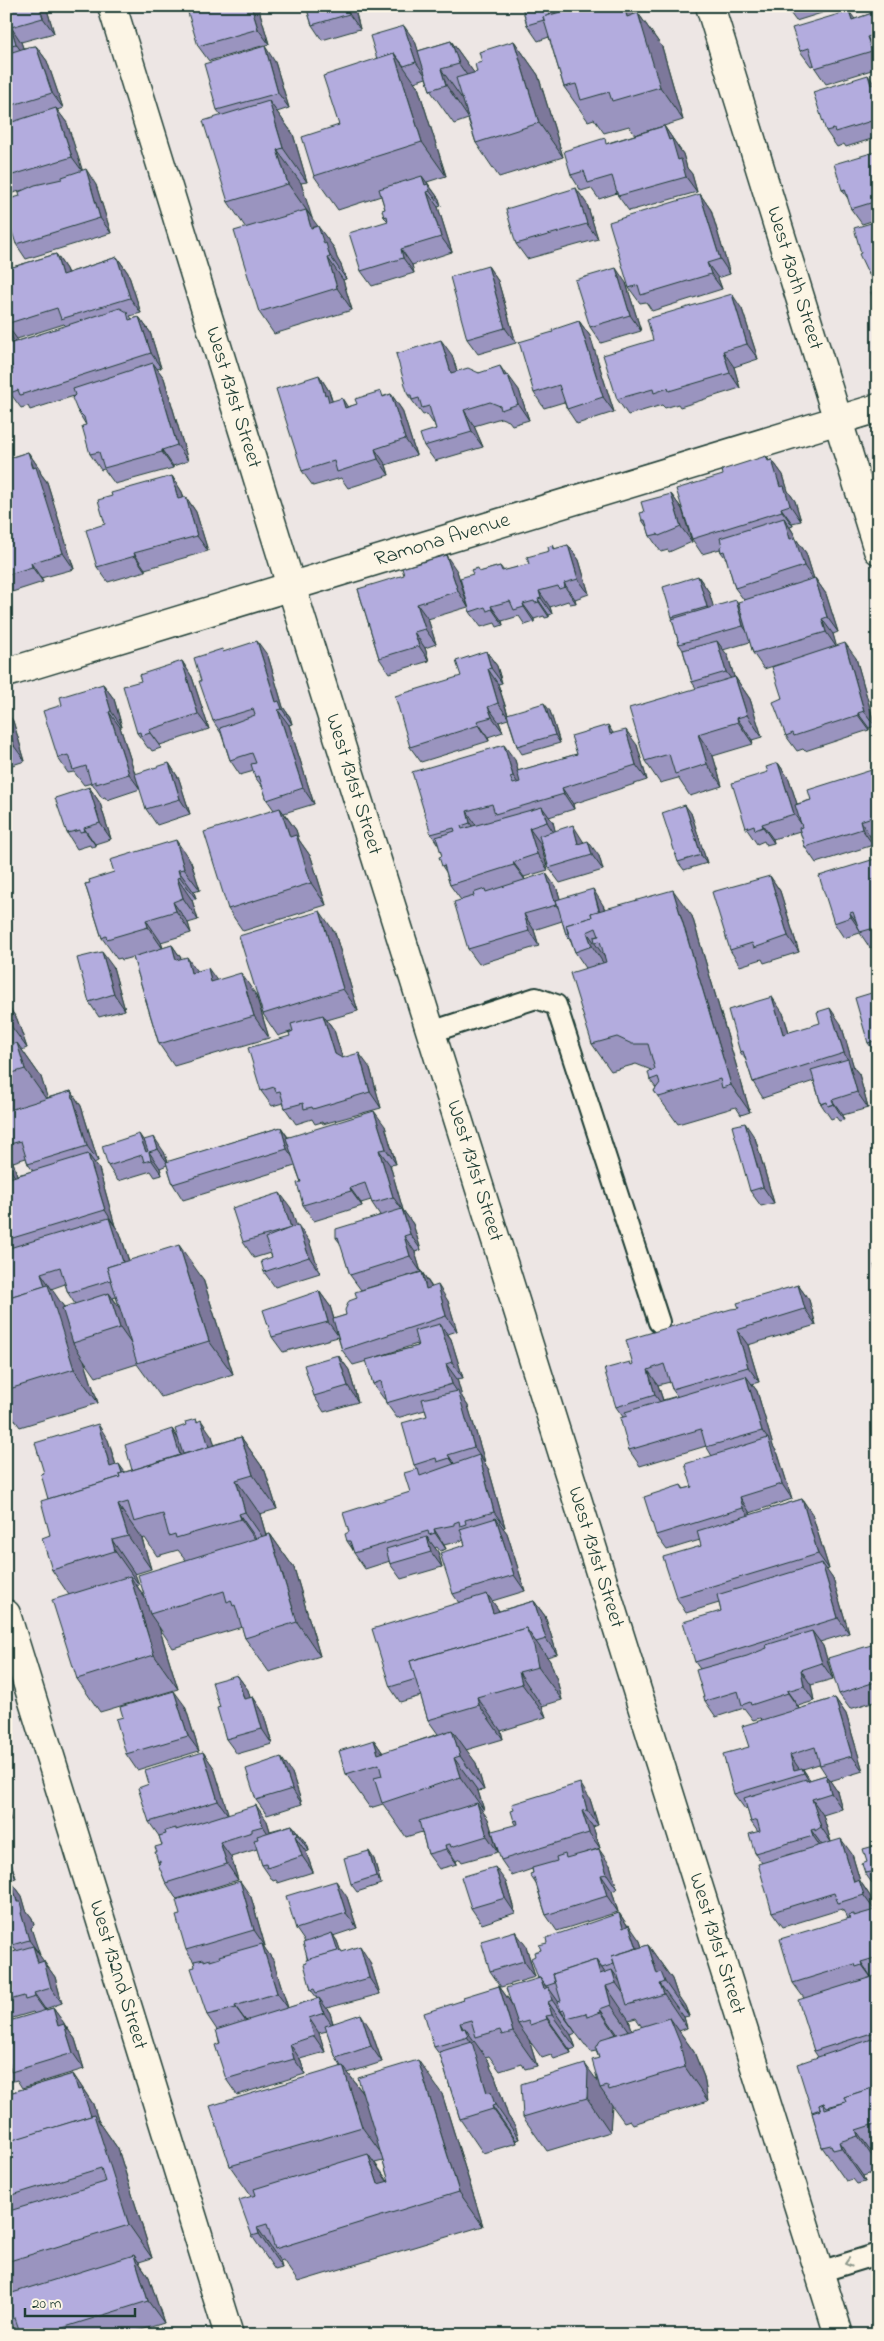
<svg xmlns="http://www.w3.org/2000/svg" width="884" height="2341" font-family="'Indie Flower',sans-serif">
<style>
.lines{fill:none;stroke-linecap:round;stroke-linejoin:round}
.lane-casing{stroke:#1f3d34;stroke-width:24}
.street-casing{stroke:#1f3d34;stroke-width:31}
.lane{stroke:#fcf5e5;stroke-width:20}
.street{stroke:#fcf5e5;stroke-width:28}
.wall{fill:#9a94bf;stroke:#1f3d34;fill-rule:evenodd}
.shaded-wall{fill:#7d789b;stroke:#1f3d34}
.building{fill:#b3acde;stroke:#1f3d34}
.oneway{stroke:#8e998c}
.labels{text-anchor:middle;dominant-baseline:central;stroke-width:4;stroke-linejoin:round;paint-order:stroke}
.street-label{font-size:21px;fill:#1f3d34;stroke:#fcf5e5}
</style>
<rect width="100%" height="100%" fill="#ede6e4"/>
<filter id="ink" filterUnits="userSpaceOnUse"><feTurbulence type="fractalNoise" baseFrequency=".02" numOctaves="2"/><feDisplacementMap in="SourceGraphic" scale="10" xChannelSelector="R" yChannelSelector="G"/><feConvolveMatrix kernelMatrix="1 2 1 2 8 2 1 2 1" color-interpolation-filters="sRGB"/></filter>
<g filter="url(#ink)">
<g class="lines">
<!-- lane casing -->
<g class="lane-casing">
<g id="lane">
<path d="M 431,1032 L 536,998 L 556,1005 L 659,1322"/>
<path d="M 819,2272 L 878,2254"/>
</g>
</g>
<!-- street casing -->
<g class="street-casing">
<g id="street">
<path id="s1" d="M 112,6 L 291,586 L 839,2335"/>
<path id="s2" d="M 710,6 L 878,550"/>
<path id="s3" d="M 6,673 L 878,408"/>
<path id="s4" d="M 6,1614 L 229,2335"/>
</g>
</g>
<!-- lane -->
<use href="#lane" class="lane"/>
<!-- street -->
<use href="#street" class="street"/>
</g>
<!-- wall -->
<g class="wall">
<path d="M 6,6 L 46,6 L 54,33 L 21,42 L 23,48 L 36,46 L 47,61 L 63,108 L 57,110 L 67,123 L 82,170 L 96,185 L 111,233 L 26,259 L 16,244 L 20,196 L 23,190 L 10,194 L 6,189 Z"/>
<path d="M 258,6 L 269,44 L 209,61 L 198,46 Z"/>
<path d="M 306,6 L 354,6 L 360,29 L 322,40 L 312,25 Z"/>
<path d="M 522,6 L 628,6 L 634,15 L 638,13 L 662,47 L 683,120 L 635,135 L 629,126 L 604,133 L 594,119 L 588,121 L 564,87 L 549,37 L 538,41 L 527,25 Z"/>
<path d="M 785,6 L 844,6 L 796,21 Z"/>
<path d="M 878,11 L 878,68 L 826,84 L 815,68 L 814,65 L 811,66 L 800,51 L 855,19 Z"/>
<path d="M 415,41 L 418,51 L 451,41 L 474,73 L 477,72 L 482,62 L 514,41 L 538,75 L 563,157 L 499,177 L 476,143 L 468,119 L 454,124 L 430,90 L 426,78 L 414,82 L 418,87 L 446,176 L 427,182 L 439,199 L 441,206 L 438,207 L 452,252 L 412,265 L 414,273 L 372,286 L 361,271 L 388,221 L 384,217 L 385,209 L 381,196 L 338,210 L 314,176 L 339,125 L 377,59 Z"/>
<path d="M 275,62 L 289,108 L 277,112 L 293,134 L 307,182 L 301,183 L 311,218 L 334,248 L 337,258 L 341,265 L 346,279 L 343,280 L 352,310 L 274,334 L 259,312 L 246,228 L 228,202 L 221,115 L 217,110 Z"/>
<path d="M 878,83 L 878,137 L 846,147 L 844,144 L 837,147 L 826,131 L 875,84 Z"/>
<path d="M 664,126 L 683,154 L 687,168 L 692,174 L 697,192 L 629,211 L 618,196 L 617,193 L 599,199 L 591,188 L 581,191 L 571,175 L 608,143 Z"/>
<path d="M 878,151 L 878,219 L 862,224 L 851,209 L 849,200 L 842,190 Z"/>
<path d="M 700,194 L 711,210 L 730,274 L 718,278 L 722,289 L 652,311 L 646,302 L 640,303 L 629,288 Z"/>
<path d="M 587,204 L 598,239 L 527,259 L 516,244 Z"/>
<path d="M 878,221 L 878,311 L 873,292 L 875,284 L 868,273 L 861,253 Z"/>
<path d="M 56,254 L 66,269 L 68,273 L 117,257 L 128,273 L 141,313 L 130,316 L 132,319 L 139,317 L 150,332 L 161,368 L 157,369 L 164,378 L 188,461 L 173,466 L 173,468 L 115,484 L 104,469 L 101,470 L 90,454 L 86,425 L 77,410 L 74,396 L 30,410 L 28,406 L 21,408 L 10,393 L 13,370 L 8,354 L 6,355 L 6,269 ZM 64,324 L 66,326 L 18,341 L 17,339 Z"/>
<path d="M 488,266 L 498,281 L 516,343 L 478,354 L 467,339 Z"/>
<path d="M 626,283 L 641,331 L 601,343 L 590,327 Z"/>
<path d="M 742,309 L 758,359 L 734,367 L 740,388 L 680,407 L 678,404 L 665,408 L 662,405 L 628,415 L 617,399 L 653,340 Z"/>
<path d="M 579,321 L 590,336 L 614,412 L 577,424 L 567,409 L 564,402 L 544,408 L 534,393 L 553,332 Z"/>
<path d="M 452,355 L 457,371 L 506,375 L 519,390 L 529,420 L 512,425 L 509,421 L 501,418 L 474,426 L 483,447 L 435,461 L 424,446 L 436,429 L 434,423 L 433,423 L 427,414 L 423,415 L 408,395 Z"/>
<path d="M 319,375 L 329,391 L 332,401 L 348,407 L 391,394 L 402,410 L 416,455 L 386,465 L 389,475 L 348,488 L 341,478 L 313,486 L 302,471 Z"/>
<path d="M 28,452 L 39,468 L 41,474 L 47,482 L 74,569 L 41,578 L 43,582 L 6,594 L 6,459 Z"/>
<path d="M 770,460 L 772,460 L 783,475 L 788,491 L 795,501 L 801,521 L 792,523 L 793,526 L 790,527 L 794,534 L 796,539 L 806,553 L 814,579 L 815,578 L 826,594 L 838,632 L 833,634 L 836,646 L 856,658 L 875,726 L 869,728 L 869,730 L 805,751 L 803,749 L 797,751 L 786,736 L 782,698 L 783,663 L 764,669 L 753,653 L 750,642 L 723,650 L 728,656 L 734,677 L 735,677 L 750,699 L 762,737 L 752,740 L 753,744 L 713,756 L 722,786 L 690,796 L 678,778 L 660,783 L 645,761 L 696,688 L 692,682 L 683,650 L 679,644 L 672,617 L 698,576 L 709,592 L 713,607 L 739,605 L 744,600 L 735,588 L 727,560 L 721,552 L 720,549 L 702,554 L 692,539 Z"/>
<path d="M 172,476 L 182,492 L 184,497 L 186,497 L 196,512 L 208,551 L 145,569 L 145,571 L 108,582 L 97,567 L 105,524 Z"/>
<path d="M 671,494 L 682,509 L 692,542 L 669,552 L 668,550 L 661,552 L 650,536 L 648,529 L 642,520 L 644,512 Z"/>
<path d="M 553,545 L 555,549 L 568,545 L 579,560 L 589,594 L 575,599 L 576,603 L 570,604 L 568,601 L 550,607 L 552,614 L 549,615 L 549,617 L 545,618 L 544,616 L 534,619 L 534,622 L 525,625 L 519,616 L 502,621 L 503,625 L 497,627 L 495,623 L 481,627 L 470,612 L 480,572 L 500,566 L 504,571 L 529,564 L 549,551 Z"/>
<path d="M 457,571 L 468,607 L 428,619 L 436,644 L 425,648 L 429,661 L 389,673 L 379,658 L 358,589 Z"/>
<path d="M 486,651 L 497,666 L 502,683 L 498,684 L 508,714 L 550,711 L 560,743 L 522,754 L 517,746 L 508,719 L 499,722 L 503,732 L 488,737 L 489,741 L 421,762 L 410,747 L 461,676 Z"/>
<path d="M 224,652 L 268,656 L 283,707 L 290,717 L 292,724 L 289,725 L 314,804 L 284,813 L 296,830 L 299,840 L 311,857 L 326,905 L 243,931 L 228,909 L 274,810 L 267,800 L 263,788 L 255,777 L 254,771 L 240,775 L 230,760 L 221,733 L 213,721 Z"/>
<path d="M 182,661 L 192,677 L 209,729 L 160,745 L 161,748 L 152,751 L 150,748 L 148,748 L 137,733 L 141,681 Z"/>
<path d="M 103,684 L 114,699 L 122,727 L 120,727 L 140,789 L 107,800 L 105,797 L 102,798 L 92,783 L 84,785 L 74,772 L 68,773 L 58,758 L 62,705 Z"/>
<path d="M 6,711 L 13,721 L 25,761 L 6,767 Z"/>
<path d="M 613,733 L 637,745 L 647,780 L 573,804 L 574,809 L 549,817 L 553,822 L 555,831 L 583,841 L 584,842 L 599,856 L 603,870 L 560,883 L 549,868 L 541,842 L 540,843 L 548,870 L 524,877 L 525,880 L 557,889 L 560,899 L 603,905 L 605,909 L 692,916 L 750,1112 L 741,1115 L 736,1107 L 678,1124 L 654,1091 L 656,1088 L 650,1080 L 651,1070 L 636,1064 L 611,1071 L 592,1044 L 586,968 L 575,952 L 571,941 L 566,934 L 562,921 L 534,930 L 539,946 L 479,964 L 468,949 L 461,900 L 450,885 L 446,872 L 442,866 L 442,856 L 439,846 L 431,834 L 515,760 L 518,771 L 577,754 Z"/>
<path d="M 169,763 L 179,779 L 190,814 L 157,825 L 146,809 Z"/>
<path d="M 778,763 L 789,779 L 797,804 L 811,800 L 878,768 L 878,834 L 870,836 L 873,845 L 816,863 L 805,847 L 800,831 L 773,839 L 774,843 L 766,845 L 764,841 L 757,844 L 746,828 L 768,772 Z"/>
<path d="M 89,787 L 100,803 L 111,839 L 95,844 L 96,846 L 91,847 L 90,845 L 77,849 L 67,833 Z"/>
<path d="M 691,813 L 707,863 L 684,870 L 678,862 Z"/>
<path d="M 878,858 L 878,945 L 870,948 L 860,933 L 844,938 L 834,923 Z"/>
<path d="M 191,862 L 200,890 L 194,892 L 196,899 L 192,900 L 198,920 L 188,923 L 191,933 L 161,942 L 163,948 L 172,945 L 181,958 L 197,971 L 216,980 L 256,995 L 269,1038 L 174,1066 L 159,1044 L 133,957 L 122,960 L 121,958 L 117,959 L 102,938 L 85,884 Z"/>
<path d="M 770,876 L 780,891 L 799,952 L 764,963 L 762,959 L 740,966 L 730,950 Z"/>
<path d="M 335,933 L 358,1011 L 327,1020 L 334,1030 L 342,1057 L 370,1068 L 381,1108 L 323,1124 L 322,1122 L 315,1124 L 312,1119 L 296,1124 L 285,1108 L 283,1103 L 272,1106 L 261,1091 L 293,1031 L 278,1036 L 263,1014 Z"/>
<path d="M 113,967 L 125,1010 L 99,1017 L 89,1002 Z"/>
<path d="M 878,991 L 878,1056 L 868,1043 Z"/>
<path d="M 6,1003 L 17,1019 L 27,1048 L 22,1050 L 41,1077 L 47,1098 L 71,1091 L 81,1106 L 98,1161 L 94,1163 L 99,1169 L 115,1226 L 120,1233 L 129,1261 L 203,1279 L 233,1374 L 161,1397 L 137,1364 L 96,1377 L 84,1360 L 98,1403 L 20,1427 L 6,1408 ZM 26,1158 L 28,1164 L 33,1171 L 17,1175 L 13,1162 ZM 65,1284 L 68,1293 L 75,1304 L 64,1307 L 52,1291 L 51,1289 ZM 116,1297 L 120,1308 L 113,1298 Z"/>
<path d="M 783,1013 L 789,1032 L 841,1024 L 854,1068 L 859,1074 L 868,1108 L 843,1115 L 844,1120 L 839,1121 L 836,1117 L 831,1119 L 821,1104 L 814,1081 L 763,1098 L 753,1082 L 746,1060 L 740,1052 Z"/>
<path d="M 385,1126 L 396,1164 L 390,1165 L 403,1210 L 413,1224 L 421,1250 L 415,1252 L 421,1272 L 361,1290 L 350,1275 L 341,1244 L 336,1238 L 380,1215 L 372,1203 L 371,1200 L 361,1203 L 362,1206 L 314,1221 L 303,1205 L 301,1182 L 295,1166 L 183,1200 L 173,1184 L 167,1165 L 160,1168 L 162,1175 L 155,1177 L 151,1171 L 118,1181 L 108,1166 L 145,1142 L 164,1152 L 168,1162 L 281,1127 L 288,1137 Z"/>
<path d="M 755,1138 L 774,1203 L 761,1206 L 750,1191 Z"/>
<path d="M 291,1208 L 296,1226 L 309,1241 L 320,1273 L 275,1287 L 264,1272 L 272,1257 L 270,1253 L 254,1258 L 243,1242 Z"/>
<path d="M 422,1272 L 432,1287 L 448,1301 L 457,1331 L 448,1334 L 451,1339 L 463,1378 L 457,1379 L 462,1397 L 468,1406 L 485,1462 L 484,1462 L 489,1470 L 505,1527 L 503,1528 L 507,1533 L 525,1591 L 492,1601 L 499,1611 L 534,1601 L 545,1616 L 557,1654 L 547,1657 L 550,1661 L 557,1680 L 562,1700 L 542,1706 L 546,1717 L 501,1731 L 503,1739 L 466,1750 L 476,1763 L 484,1790 L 478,1791 L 484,1810 L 482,1811 L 488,1819 L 498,1852 L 462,1862 L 460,1859 L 456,1861 L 457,1864 L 439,1869 L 428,1854 L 422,1832 L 406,1837 L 383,1804 L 370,1808 L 346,1774 L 374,1740 L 383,1753 L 438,1734 L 428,1720 L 421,1696 L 400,1702 L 390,1687 L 459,1603 L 453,1594 L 465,1545 L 464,1540 L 444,1545 L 446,1549 L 440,1551 L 437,1547 L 435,1548 L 438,1552 L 442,1567 L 401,1579 L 390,1564 L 390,1561 L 365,1569 L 354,1553 L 353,1550 L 347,1541 L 349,1532 L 410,1492 L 417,1469 L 414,1465 L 427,1416 L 425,1410 L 397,1418 L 386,1403 L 385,1399 L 384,1399 L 373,1384 L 367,1361 L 353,1365 L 342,1350 L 338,1337 L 283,1352 L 272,1337 L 319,1291 L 330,1306 L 334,1319 L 346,1315 L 357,1298 ZM 417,1344 L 418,1346 L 377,1357 Z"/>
<path d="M 798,1285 L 809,1300 L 816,1325 L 748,1345 L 759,1382 L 752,1384 L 757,1391 L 773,1446 L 778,1454 L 792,1499 L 750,1513 L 751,1515 L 802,1499 L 812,1514 L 829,1569 L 826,1570 L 833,1579 L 849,1633 L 820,1642 L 823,1646 L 833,1679 L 811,1685 L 814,1701 L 798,1706 L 799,1709 L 835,1698 L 846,1714 L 863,1771 L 830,1781 L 819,1764 L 803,1769 L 810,1780 L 826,1775 L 837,1791 L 842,1809 L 823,1815 L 831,1842 L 852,1854 L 860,1881 L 870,1896 L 874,1910 L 878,1909 L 878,2171 L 863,2176 L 865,2182 L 857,2184 L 853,2179 L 846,2181 L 822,2147 L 812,2112 L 818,2057 L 814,2051 L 804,1998 L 793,1983 L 848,1918 L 842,1909 L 783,1927 L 772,1912 L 762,1863 L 755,1853 L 758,1832 L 751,1822 L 747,1808 L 745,1809 L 734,1794 L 749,1747 L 762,1720 L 760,1718 L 753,1720 L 744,1708 L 716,1717 L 705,1701 L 700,1669 L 695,1662 L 721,1611 L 719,1603 L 686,1613 L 676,1597 L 701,1546 L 700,1540 L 667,1550 L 656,1535 L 681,1485 L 684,1489 L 692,1487 L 712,1456 L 706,1446 L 640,1466 L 629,1450 L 623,1417 L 616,1407 L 632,1365 L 739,1308 ZM 670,1382 L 672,1389 L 677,1396 L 663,1400 L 658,1385 Z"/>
<path d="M 338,1355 L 349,1370 L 358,1402 L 324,1412 L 314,1396 Z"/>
<path d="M 197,1421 L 212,1436 L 214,1445 L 241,1437 L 265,1471 L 277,1509 L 260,1514 L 266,1535 L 270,1534 L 294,1568 L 320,1656 L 269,1672 L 245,1638 L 242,1627 L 173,1648 L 159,1627 L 178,1689 L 100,1712 L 77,1679 L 69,1595 L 52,1570 L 48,1499 L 44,1473 L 108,1440 L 116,1465 L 125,1472 L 132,1470 L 172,1429 L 179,1440 ZM 145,1538 L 157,1556 L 178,1550 L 186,1560 L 145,1597 L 137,1586 L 139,1585 L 135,1574 L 151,1569 L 142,1539 Z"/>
<path d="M 878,1643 L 878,1700 L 850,1709 L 839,1694 Z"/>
<path d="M 237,1675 L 248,1690 L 250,1698 L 253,1697 L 263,1712 L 272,1744 L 237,1754 L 226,1739 L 220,1707 Z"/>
<path d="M 185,1706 L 199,1751 L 137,1770 L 126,1754 L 123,1717 Z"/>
<path d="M 203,1752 L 214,1768 L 228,1814 L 267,1821 L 270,1831 L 292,1825 L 308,1846 L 309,1851 L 306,1852 L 313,1872 L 278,1883 L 276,1880 L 273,1881 L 262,1865 L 257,1849 L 231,1857 L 238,1880 L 177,1899 L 175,1897 L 165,1881 L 159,1864 L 158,1862 L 157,1852 L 162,1845 L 159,1836 L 149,1822 L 149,1784 Z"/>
<path d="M 292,1773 L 302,1804 L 267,1815 L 256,1800 Z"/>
<path d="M 590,1799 L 598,1825 L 593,1827 L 600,1848 L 573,1857 L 610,1865 L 617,1889 L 612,1891 L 618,1912 L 557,1931 L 546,1915 L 536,1884 L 532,1878 L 533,1873 L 532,1869 L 512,1876 L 501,1860 L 516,1824 L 514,1821 Z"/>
<path d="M 6,1804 L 11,1821 L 6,1822 Z"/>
<path d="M 878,1845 L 878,1889 L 876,1889 L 865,1873 L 867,1862 Z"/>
<path d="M 6,1848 L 16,1878 L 6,1881 Z"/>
<path d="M 374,1859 L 381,1884 L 357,1892 L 351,1884 Z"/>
<path d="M 11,1881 L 22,1896 L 26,1910 L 32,1918 L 34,1925 L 31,1928 L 39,1955 L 55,1977 L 62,2003 L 45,2009 L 46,2010 L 53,2008 L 75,2039 L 84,2069 L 22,2088 L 17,2080 L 6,2083 L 6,2022 L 35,2014 L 33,2012 L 6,2020 L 6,1954 L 16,1951 L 14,1948 L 6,1950 L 6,1882 Z"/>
<path d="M 506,1882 L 515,1913 L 482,1924 L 471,1908 Z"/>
<path d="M 251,1897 L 265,1946 L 263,1946 L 273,1960 L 288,2008 L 317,1998 L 311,1990 L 305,1942 L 296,1929 L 347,1897 L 357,1928 L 333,1936 L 337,1941 L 340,1950 L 342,1952 L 370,1962 L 380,1994 L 327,2008 L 330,2013 L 333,2023 L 371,2030 L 382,2062 L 348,2073 L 362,2092 L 442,2094 L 483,2226 L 298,2282 L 283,2260 L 280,2261 L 282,2268 L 275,2270 L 252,2236 L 251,2196 L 230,2166 L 341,2066 L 336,2058 L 327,2031 L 319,2033 L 325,2052 L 300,2059 L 305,2074 L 237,2095 L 226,2079 L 217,2030 L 207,2015 L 194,1962 L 186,1950 ZM 383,2161 L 389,2181 L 388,2181 L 375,2163 Z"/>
<path d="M 619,1913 L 628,1926 L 640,1941 L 642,1947 L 648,1945 L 672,1979 L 677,1994 L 685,2006 L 689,2016 L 684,2017 L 687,2028 L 679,2031 L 694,2052 L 704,2077 L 708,2101 L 633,2124 L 630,2120 L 624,2122 L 611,2104 L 610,2132 L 547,2151 L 523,2117 L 599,2084 L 599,2058 L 596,2051 L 591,2052 L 586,2045 L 585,2045 L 575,2032 L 576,2033 L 571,2035 L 576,2048 L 570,2050 L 571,2053 L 554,2059 L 551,2055 L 542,2058 L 529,2040 L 537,2066 L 525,2069 L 522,2064 L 500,2071 L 489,2056 L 485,2057 L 489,2062 L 491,2069 L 495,2076 L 508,2116 L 515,2126 L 519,2139 L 516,2140 L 517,2143 L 483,2153 L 460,2119 L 440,2055 L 434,2047 L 464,2000 L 499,1986 L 511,2003 L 538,1978 L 535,1956 L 547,1943 ZM 636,2018 L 642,2027 L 632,2030 L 629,2020 Z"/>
<path d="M 526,1946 L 535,1977 L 501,1987 L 490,1971 Z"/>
<path d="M 73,2074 L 93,2104 L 98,2120 L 118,2149 L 152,2258 L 139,2262 L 149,2277 L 164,2323 L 125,2335 L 20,2335 L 9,2319 L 6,2311 L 6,2094 Z"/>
</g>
<!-- shaded-wall -->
<g class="shaded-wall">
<path d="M 39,6 L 46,6 L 54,33 L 43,18 Z"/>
<path d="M 251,6 L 258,6 L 269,44 L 258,29 Z"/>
<path d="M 347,6 L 354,6 L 360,29 L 349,14 Z"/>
<path d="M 547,6 L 550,6 L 556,14 L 551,18 Z"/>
<path d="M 624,6 L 628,6 L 642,25 L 638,13 L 662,47 L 683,120 L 660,87 L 627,17 Z"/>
<path d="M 849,11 L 860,26 L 852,20 Z"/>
<path d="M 404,26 L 415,41 L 427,78 L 416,62 Z"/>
<path d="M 11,27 L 21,42 L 27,59 L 16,44 Z"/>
<path d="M 867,37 L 878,52 L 878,60 L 872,51 Z"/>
<path d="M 451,41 L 475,74 L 483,98 L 459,64 Z"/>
<path d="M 514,41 L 538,75 L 563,157 L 539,123 Z"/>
<path d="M 36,46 L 47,61 L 63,108 L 52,93 Z"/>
<path d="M 265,46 L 275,62 L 289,108 L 278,93 Z"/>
<path d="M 394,53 L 418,87 L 446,176 L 422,142 Z"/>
<path d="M 441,69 L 465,103 L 469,119 L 446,85 Z"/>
<path d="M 868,75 L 878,89 L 871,85 Z"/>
<path d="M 269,101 L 293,134 L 307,182 L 283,148 Z"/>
<path d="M 56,108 L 67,123 L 83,172 L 72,157 Z"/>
<path d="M 664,126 L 683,154 L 687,168 L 692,174 L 697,192 L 686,177 L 669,140 Z"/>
<path d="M 277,150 L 301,183 L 312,218 L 288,184 Z"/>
<path d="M 86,169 L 96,185 L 111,233 L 100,218 Z"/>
<path d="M 422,176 L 439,199 L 441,206 L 425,185 Z"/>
<path d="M 576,188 L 587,204 L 598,239 L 587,224 Z"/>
<path d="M 427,192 L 438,207 L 452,252 L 441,237 Z"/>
<path d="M 700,194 L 711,210 L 730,274 L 720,259 Z"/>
<path d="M 306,210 L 334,248 L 337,258 L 341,265 L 346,279 L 311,228 Z"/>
<path d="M 401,249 L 412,265 L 414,273 L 403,258 Z"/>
<path d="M 56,254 L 66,269 L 73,290 L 62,275 Z"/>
<path d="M 117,257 L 128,273 L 141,313 L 130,298 Z"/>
<path d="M 328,258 L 343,280 L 352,310 L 337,288 Z"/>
<path d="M 707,263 L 718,278 L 722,289 L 711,274 Z"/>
<path d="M 488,266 L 498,281 L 516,343 L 505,328 Z"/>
<path d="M 616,268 L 626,283 L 641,331 L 630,315 Z"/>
<path d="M 732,294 L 742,309 L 758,359 L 747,344 Z"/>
<path d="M 139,317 L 150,332 L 161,368 L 151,353 Z"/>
<path d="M 579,321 L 590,336 L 614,412 L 603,397 Z"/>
<path d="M 6,324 L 17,339 L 20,350 L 10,335 Z"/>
<path d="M 441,340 L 452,355 L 462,388 L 451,373 Z"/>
<path d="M 723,351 L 734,367 L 740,388 L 730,373 Z"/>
<path d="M 153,363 L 164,378 L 188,461 L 177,445 Z"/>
<path d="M 500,366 L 510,381 L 508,375 L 519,390 L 529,420 L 518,404 L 504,376 Z"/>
<path d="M 319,375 L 329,391 L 333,403 L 340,417 L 325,395 Z"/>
<path d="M 391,394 L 402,410 L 416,455 L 405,439 Z"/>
<path d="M 342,398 L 352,414 L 345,408 Z"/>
<path d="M 464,410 L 474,426 L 483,447 L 472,432 Z"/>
<path d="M 375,449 L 386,465 L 389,475 L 378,459 Z"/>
<path d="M 162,450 L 173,466 L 173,468 L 162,452 Z"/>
<path d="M 28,452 L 39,468 L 41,474 L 47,482 L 74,569 L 63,553 Z"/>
<path d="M 766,456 L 774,467 L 772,460 L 783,475 L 788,491 L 795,501 L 801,521 L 790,505 L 768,461 Z"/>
<path d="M 172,476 L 182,492 L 189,514 L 178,499 Z"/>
<path d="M 671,494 L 682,509 L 692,542 L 681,527 Z"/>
<path d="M 186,497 L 196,512 L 208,551 L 197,536 Z"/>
<path d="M 781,508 L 792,523 L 793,526 L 782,511 Z"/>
<path d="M 784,518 L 794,534 L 796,539 L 806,553 L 815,582 L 804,566 L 790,539 Z"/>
<path d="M 568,545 L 579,560 L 589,594 L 578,579 Z"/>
<path d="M 134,553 L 145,569 L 145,571 L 135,556 Z"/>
<path d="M 446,555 L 457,571 L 468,607 L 458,591 Z"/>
<path d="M 31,563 L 41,578 L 43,582 L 32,567 Z"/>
<path d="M 698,576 L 709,592 L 718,622 L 707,607 Z"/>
<path d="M 815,578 L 826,594 L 838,632 L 827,617 Z"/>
<path d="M 564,583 L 575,599 L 576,603 L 565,587 Z"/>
<path d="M 539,591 L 550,607 L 552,614 L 541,598 Z"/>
<path d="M 538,599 L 549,615 L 549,617 L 539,602 Z"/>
<path d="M 736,600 L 747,616 L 754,641 L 743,626 Z"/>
<path d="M 417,604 L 428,619 L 436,644 L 425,629 Z"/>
<path d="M 523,604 L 534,619 L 534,622 L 524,607 Z"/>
<path d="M 491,606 L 502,621 L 503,625 L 492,609 Z"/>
<path d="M 822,619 L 833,634 L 837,648 L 826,632 Z"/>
<path d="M 414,632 L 425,648 L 429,661 L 419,646 Z"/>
<path d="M 257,641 L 268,656 L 283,707 L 290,717 L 292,724 L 282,709 L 276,702 Z"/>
<path d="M 717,641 L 728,656 L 737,687 L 726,672 Z"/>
<path d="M 845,643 L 856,658 L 875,726 L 864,711 Z"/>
<path d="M 486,651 L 497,666 L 502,683 L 491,668 Z"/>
<path d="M 182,661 L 192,677 L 209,729 L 198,714 Z"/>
<path d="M 488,669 L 498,684 L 509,719 L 498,703 Z"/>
<path d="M 735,677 L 750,699 L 762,737 L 747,715 Z"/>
<path d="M 103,684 L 114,699 L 122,727 L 111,711 Z"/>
<path d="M 544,703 L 550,711 L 560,743 L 555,735 Z"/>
<path d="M 488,707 L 499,722 L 503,732 L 492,717 Z"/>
<path d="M 278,710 L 289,725 L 314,804 L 303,788 Z"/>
<path d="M 6,711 L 13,721 L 25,761 L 14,746 L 6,719 Z"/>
<path d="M 109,712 L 120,727 L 140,789 L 129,774 Z"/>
<path d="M 858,713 L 869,728 L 869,730 L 858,715 Z"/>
<path d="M 737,718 L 752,740 L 753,744 L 738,722 Z"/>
<path d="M 477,721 L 488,737 L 489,741 L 479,725 Z"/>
<path d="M 608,725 L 618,741 L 610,734 Z"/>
<path d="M 149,730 L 160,745 L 161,748 L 150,733 Z"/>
<path d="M 626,730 L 637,745 L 647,780 L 636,765 Z"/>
<path d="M 698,734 L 713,756 L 722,786 L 707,764 Z"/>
<path d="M 504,745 L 515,760 L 524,792 L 513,776 Z"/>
<path d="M 169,763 L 179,779 L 190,814 L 180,799 Z"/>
<path d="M 778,763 L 789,779 L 805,829 L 794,814 Z"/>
<path d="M 89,787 L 100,803 L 111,839 L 100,823 Z"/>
<path d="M 562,788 L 573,804 L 574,809 L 564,794 Z"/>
<path d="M 685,805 L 691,813 L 707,863 L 701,855 Z"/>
<path d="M 542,807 L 553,822 L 557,838 L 547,822 Z"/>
<path d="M 280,808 L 296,830 L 299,840 L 311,857 L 326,905 L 311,883 L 290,837 Z"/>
<path d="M 467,811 L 477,827 L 481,839 L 470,823 Z"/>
<path d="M 860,821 L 870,836 L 873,845 L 862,829 Z"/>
<path d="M 762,824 L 773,839 L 774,843 L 763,827 Z"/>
<path d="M 573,825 L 583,841 L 588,856 L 578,844 Z"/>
<path d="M 84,828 L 95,844 L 96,846 L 85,831 Z"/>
<path d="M 529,828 L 540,843 L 548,870 L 537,854 Z"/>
<path d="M 176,840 L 191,862 L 200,890 L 184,869 Z"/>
<path d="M 588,841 L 599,856 L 603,870 L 592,855 Z"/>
<path d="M 513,862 L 524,877 L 525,880 L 514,865 Z"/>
<path d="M 178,870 L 194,892 L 196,899 L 180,877 Z"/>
<path d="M 546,873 L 557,889 L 567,920 L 556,905 Z"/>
<path d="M 770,876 L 780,891 L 799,952 L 788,936 Z"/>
<path d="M 177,878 L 192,900 L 198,920 L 183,898 Z"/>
<path d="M 593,889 L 603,905 L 614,938 L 603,922 Z"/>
<path d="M 673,890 L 692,916 L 750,1112 L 731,1085 Z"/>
<path d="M 173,902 L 188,923 L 191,933 L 176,911 Z"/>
<path d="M 320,911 L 335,933 L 358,1011 L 343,989 Z"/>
<path d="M 850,913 L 861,928 L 862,933 L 851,917 Z"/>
<path d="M 524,914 L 534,930 L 539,946 L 529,931 Z"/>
<path d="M 146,920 L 161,942 L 163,949 L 148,927 Z"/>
<path d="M 587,932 L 606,959 L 610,973 L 592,946 Z"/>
<path d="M 172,945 L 187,967 L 176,960 Z"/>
<path d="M 102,952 L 113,967 L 125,1010 L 114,994 Z"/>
<path d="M 187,957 L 202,979 L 191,973 Z"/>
<path d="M 208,968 L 223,989 L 211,982 Z"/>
<path d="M 241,973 L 256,995 L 269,1038 L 254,1016 Z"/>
<path d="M 772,997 L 783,1013 L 794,1049 L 783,1034 Z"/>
<path d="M 6,1003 L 17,1019 L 27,1048 L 6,1019 Z"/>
<path d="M 830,1008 L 841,1024 L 854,1068 L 859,1074 L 868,1108 L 857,1092 L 848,1060 L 844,1053 Z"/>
<path d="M 323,1015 L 334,1030 L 346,1070 L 335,1054 Z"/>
<path d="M 17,1043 L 41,1077 L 49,1103 L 25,1069 Z"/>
<path d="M 359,1053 L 370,1068 L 381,1108 L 370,1092 Z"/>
<path d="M 71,1091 L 81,1106 L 98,1161 L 87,1146 Z"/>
<path d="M 832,1100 L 843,1115 L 844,1120 L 834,1104 Z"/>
<path d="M 374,1111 L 385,1126 L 396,1164 L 386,1149 Z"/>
<path d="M 745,1123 L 755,1138 L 774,1203 L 763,1187 Z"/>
<path d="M 281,1127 L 291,1143 L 298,1165 L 287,1149 Z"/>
<path d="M 139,1134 L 150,1150 L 149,1152 L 160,1168 L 162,1175 L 146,1152 Z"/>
<path d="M 154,1137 L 164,1152 L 169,1165 L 158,1149 Z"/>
<path d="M 379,1150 L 390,1165 L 403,1210 L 413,1224 L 421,1250 L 410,1234 L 403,1211 L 393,1197 Z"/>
<path d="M 6,1152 L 13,1162 L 20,1185 L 10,1169 L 6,1159 Z"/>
<path d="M 88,1154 L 99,1169 L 115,1226 L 105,1210 Z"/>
<path d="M 350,1188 L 361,1203 L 362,1206 L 351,1191 Z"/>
<path d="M 280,1193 L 291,1208 L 302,1243 L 291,1228 Z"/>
<path d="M 109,1218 L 120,1233 L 138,1290 L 127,1275 Z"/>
<path d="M 298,1225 L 309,1241 L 320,1273 L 309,1257 Z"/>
<path d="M 404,1236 L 415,1252 L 421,1272 L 410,1256 Z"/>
<path d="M 179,1245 L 203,1279 L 233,1374 L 209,1341 Z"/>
<path d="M 422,1272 L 432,1288 L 426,1289 Z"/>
<path d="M 41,1273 L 72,1319 L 73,1343 L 84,1360 L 98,1403 L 74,1369 L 49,1299 Z"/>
<path d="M 438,1285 L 448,1301 L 457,1331 L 446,1316 Z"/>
<path d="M 798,1285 L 809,1300 L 816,1325 L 805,1309 Z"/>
<path d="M 319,1291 L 330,1306 L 339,1337 L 328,1322 Z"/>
<path d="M 109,1293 L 133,1327 L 144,1362 L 120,1328 Z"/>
<path d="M 440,1324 L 451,1339 L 463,1378 L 452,1362 Z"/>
<path d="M 737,1330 L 748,1345 L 759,1382 L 748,1367 Z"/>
<path d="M 338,1355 L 349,1370 L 358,1402 L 348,1386 Z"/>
<path d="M 446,1364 L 457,1379 L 462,1397 L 468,1406 L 485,1462 L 474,1447 L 458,1393 L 452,1384 Z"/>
<path d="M 648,1370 L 658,1385 L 666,1410 L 655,1395 Z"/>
<path d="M 746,1376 L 757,1391 L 773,1446 L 778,1454 L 792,1499 L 782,1484 L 768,1439 L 762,1431 Z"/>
<path d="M 196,1419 L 204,1431 L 201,1420 L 212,1436 L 222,1471 L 212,1456 Z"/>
<path d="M 98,1424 L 108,1440 L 121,1482 L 110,1467 Z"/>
<path d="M 172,1429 L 182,1445 L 188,1463 L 183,1465 Z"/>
<path d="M 241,1437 L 265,1471 L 277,1509 L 253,1475 Z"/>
<path d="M 448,1455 L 459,1470 L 460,1474 L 450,1458 Z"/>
<path d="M 479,1455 L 489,1470 L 505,1527 L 494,1512 Z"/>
<path d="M 119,1464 L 130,1479 L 126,1484 Z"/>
<path d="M 236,1480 L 260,1514 L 269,1546 L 245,1512 Z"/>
<path d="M 740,1497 L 750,1513 L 754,1523 L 743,1508 Z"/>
<path d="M 802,1499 L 812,1514 L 829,1569 L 818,1554 Z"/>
<path d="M 118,1505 L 142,1539 L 151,1569 L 128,1536 Z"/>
<path d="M 239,1514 L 263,1548 L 264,1552 L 241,1519 Z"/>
<path d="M 496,1518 L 507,1533 L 525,1591 L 514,1575 Z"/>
<path d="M 434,1529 L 444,1545 L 446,1549 L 435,1533 Z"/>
<path d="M 270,1534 L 294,1568 L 320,1656 L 297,1622 Z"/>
<path d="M 427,1537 L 438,1552 L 442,1567 L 431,1552 Z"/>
<path d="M 112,1540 L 135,1574 L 139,1585 L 115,1551 Z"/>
<path d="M 822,1563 L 833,1579 L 849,1633 L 838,1618 Z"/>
<path d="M 130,1576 L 153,1610 L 150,1614 L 159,1627 L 178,1689 L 154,1655 Z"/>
<path d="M 487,1594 L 498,1609 L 504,1628 L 493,1613 Z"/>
<path d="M 534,1601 L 545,1616 L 557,1654 L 546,1639 Z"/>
<path d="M 526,1628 L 550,1661 L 557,1680 L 562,1700 L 538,1667 Z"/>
<path d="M 812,1631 L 823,1646 L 833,1679 L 822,1663 Z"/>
<path d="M 801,1670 L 811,1685 L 814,1701 L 804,1686 Z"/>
<path d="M 519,1672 L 542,1706 L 546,1717 L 522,1684 Z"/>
<path d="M 237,1675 L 248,1690 L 255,1715 L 244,1699 Z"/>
<path d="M 174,1691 L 185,1706 L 199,1751 L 188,1736 Z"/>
<path d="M 787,1691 L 798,1706 L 799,1709 L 788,1693 Z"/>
<path d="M 253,1697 L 263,1712 L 272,1744 L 262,1729 Z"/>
<path d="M 477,1697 L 501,1731 L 503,1739 L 479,1705 Z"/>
<path d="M 835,1698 L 846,1714 L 863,1771 L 852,1756 Z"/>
<path d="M 452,1730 L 476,1763 L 484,1790 L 460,1756 Z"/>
<path d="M 374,1740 L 397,1774 L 378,1754 Z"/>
<path d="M 203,1752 L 214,1768 L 229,1816 L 218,1801 Z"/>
<path d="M 790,1755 L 800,1770 L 794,1770 Z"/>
<path d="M 281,1757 L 292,1773 L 302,1804 L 292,1789 Z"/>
<path d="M 454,1758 L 478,1791 L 484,1810 L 460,1777 Z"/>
<path d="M 802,1768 L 813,1784 L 814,1789 L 804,1773 Z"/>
<path d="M 826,1775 L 837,1791 L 842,1809 L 831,1793 Z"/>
<path d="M 580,1783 L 590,1799 L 598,1825 L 587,1810 Z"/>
<path d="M 812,1799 L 823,1815 L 831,1842 L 821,1827 Z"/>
<path d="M 477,1803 L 488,1819 L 498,1852 L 487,1836 Z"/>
<path d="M 6,1804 L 11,1821 L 6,1813 Z"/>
<path d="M 256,1805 L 267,1821 L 273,1841 L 263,1826 Z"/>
<path d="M 582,1811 L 593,1827 L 600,1848 L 589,1833 Z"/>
<path d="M 292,1825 L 308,1846 L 309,1851 L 298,1835 L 294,1832 Z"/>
<path d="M 811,1830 L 822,1845 L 824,1852 L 813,1836 Z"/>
<path d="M 295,1836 L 306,1852 L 313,1872 L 302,1856 Z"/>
<path d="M 841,1839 L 852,1854 L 860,1881 L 870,1896 L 875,1911 L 854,1882 Z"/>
<path d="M 220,1842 L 231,1857 L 238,1880 L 227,1864 Z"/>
<path d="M 445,1845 L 456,1861 L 457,1864 L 446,1849 Z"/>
<path d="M 6,1848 L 16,1878 L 6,1865 Z"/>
<path d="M 599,1849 L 610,1865 L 617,1889 L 607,1874 Z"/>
<path d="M 369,1851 L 374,1859 L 381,1884 L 376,1876 Z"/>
<path d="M 495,1867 L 506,1882 L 515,1913 L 505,1898 Z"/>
<path d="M 601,1875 L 612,1891 L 618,1912 L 607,1896 Z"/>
<path d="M 11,1881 L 22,1896 L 26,1910 L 32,1918 L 34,1925 L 31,1928 L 40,1955 L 29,1940 Z"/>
<path d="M 240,1881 L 251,1897 L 265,1946 L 254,1930 Z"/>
<path d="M 336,1881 L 347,1897 L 357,1928 L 346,1913 Z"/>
<path d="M 619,1913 L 629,1928 L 623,1928 Z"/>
<path d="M 629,1925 L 640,1941 L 650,1972 L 640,1956 Z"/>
<path d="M 515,1931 L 526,1946 L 535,1977 L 524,1961 Z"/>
<path d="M 332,1933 L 337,1941 L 344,1961 L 338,1953 Z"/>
<path d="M 262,1944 L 273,1960 L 288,2008 L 277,1993 Z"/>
<path d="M 648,1945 L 672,1979 L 677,1994 L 685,2006 L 689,2016 L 665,1982 L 657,1974 Z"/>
<path d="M 33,1946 L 55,1977 L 62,2003 L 51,1988 L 38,1963 Z"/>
<path d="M 360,1946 L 370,1962 L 380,1994 L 369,1978 Z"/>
<path d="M 596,1960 L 613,1984 L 600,1974 Z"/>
<path d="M 861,1962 L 872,1978 L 873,1980 L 862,1965 Z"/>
<path d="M 612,1970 L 635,2003 L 631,2004 L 616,1983 Z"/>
<path d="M 540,1978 L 549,1991 L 548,1987 L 570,2018 L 564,2010 L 561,2011 L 576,2033 L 544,1989 Z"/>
<path d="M 660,1984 L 684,2017 L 687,2028 L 664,1994 Z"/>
<path d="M 499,1986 L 523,2020 L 518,2024 L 529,2040 L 537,2066 L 513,2032 Z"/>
<path d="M 606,1986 L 629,2020 L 635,2039 L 611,2005 Z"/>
<path d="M 34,1993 L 45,2009 L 46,2012 L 35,1997 Z"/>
<path d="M 319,1998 L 330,2013 L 334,2028 L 324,2013 Z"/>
<path d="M 548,2002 L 571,2035 L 576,2048 L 552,2015 Z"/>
<path d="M 235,2006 L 246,2021 L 247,2023 L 236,2008 Z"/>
<path d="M 53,2008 L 64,2023 L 69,2041 L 58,2026 Z"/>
<path d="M 600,2009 L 623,2042 L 624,2046 L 601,2012 Z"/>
<path d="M 361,2014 L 371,2030 L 382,2062 L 371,2046 Z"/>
<path d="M 546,2016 L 570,2050 L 571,2053 L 547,2019 Z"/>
<path d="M 309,2018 L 319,2033 L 325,2052 L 314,2036 Z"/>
<path d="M 670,2018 L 694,2052 L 704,2077 L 708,2101 L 685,2067 Z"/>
<path d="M 460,2023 L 466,2033 L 465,2028 L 489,2062 L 491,2069 L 495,2076 L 508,2116 L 515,2126 L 519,2139 L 487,2093 L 472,2044 L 462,2029 Z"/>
<path d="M 64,2024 L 75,2039 L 84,2069 L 73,2053 Z"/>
<path d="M 290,2044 L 300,2059 L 305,2074 L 294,2059 Z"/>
<path d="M 418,2060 L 442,2094 L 483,2226 L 459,2192 Z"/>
<path d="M 585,2064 L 602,2087 L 600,2088 L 612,2105 L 610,2132 L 587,2098 Z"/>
<path d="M 343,2066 L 367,2099 L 386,2160 L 362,2127 Z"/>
<path d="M 73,2074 L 93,2104 L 98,2120 L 118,2149 L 152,2258 L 129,2225 L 91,2118 L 78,2090 Z"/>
<path d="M 492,2106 L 516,2140 L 517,2143 L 493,2109 Z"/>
<path d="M 856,2130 L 878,2161 L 878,2165 L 858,2136 Z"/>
<path d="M 839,2142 L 863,2176 L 865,2182 L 841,2148 Z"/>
<path d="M 368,2154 L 392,2188 L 378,2184 Z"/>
<path d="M 257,2227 L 280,2261 L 282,2268 L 259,2234 Z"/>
<path d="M 134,2255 L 149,2277 L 164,2323 L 148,2301 Z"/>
</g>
<!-- building -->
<g class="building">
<path d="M 6,6 L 39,6 L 43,18 L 11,27 L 16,44 L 6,46 Z"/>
<path d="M 186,6 L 251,6 L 258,29 L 198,46 Z"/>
<path d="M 306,6 L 347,6 L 349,14 L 312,25 Z"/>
<path d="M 522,6 L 547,6 L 550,15 L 543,17 L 544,20 L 527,25 Z"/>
<path d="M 581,6 L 624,6 L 627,17 L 638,13 L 660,87 L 612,101 L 609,92 L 581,100 L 576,84 L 564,87 L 543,17 Z"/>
<path d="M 849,11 L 852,20 L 878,11 L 878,34 L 867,37 L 872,51 L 815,68 L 809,48 L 800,51 L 792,28 Z"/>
<path d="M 404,26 L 416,62 L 404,66 L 394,53 L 377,59 L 370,36 Z"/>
<path d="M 451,41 L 459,64 L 441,69 L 446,85 L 430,90 L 418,51 Z"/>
<path d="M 514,41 L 539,123 L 476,143 L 456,78 L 477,72 L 475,64 L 482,62 L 479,52 Z"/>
<path d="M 36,46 L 52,93 L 6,107 L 6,54 L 28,47 Z"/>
<path d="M 265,46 L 278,93 L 217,110 L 204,64 Z"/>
<path d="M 394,53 L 422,142 L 314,176 L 302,137 L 339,125 L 323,76 Z"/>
<path d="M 868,75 L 871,85 L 878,83 L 878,119 L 835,132 L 834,129 L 826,131 L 813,92 Z"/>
<path d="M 269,101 L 283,148 L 277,150 L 288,184 L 228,202 L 203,121 Z"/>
<path d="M 56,108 L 72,157 L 6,177 L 6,124 Z"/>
<path d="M 664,126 L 669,140 L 672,139 L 678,160 L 681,159 L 686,177 L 618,196 L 612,176 L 588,183 L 584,171 L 571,175 L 564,151 L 605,138 L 606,144 Z"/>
<path d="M 878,151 L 878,204 L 877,201 L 851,209 L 845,189 L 842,190 L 834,164 Z"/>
<path d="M 86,169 L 100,218 L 16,244 L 6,213 L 6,200 L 20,196 L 19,192 L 35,185 L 62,179 L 62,177 Z"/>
<path d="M 422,176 L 425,185 L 428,184 L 430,191 L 427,192 L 441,237 L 401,249 L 403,258 L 361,271 L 349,233 L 388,221 L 387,216 L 384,217 L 382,210 L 385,209 L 379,189 Z"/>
<path d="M 576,188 L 587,224 L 516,244 L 506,209 Z"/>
<path d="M 700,194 L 720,259 L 707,263 L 711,274 L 641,295 L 638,285 L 629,288 L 609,222 Z"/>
<path d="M 306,210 L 311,228 L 318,226 L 324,244 L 326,243 L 330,257 L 328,258 L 337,288 L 259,312 L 234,231 Z"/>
<path d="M 878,221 L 878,271 L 868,273 L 859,254 L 861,253 L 854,228 Z"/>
<path d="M 56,254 L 62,275 L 117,257 L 130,298 L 61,319 L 57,308 L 6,324 L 6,269 Z"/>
<path d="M 488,266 L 505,328 L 467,339 L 450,277 Z"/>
<path d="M 616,268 L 630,315 L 590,327 L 575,280 Z"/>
<path d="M 878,283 L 878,311 L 871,292 L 873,292 L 871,285 Z"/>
<path d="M 732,294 L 747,344 L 723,351 L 730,373 L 669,391 L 668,388 L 654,393 L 653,389 L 617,399 L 603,355 L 653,340 L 647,319 Z"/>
<path d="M 120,308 L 127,312 L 129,320 L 139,317 L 151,353 L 20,395 L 18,390 L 10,393 L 6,381 L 6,372 L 13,370 L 6,349 L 6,345 Z"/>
<path d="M 579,321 L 603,397 L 567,409 L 559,385 L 534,393 L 519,342 L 553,332 L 552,330 Z"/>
<path d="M 6,324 L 10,335 L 6,336 Z"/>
<path d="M 441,340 L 451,373 L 468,368 L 479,373 L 500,366 L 504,376 L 508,375 L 518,404 L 501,410 L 500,406 L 490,402 L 464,410 L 472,432 L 424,446 L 420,434 L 436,429 L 429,406 L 422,408 L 419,398 L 412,400 L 411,395 L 408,395 L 396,354 Z"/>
<path d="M 153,363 L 177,445 L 162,450 L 162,452 L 104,468 L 99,452 L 90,454 L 82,426 L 86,425 L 84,417 L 77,410 L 72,398 L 75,395 L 73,389 Z"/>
<path d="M 319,375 L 325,395 L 327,394 L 329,402 L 342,398 L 345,408 L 357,404 L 355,399 L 381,391 L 383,397 L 391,394 L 405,439 L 375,449 L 378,459 L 337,472 L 334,461 L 302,471 L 276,389 Z"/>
<path d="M 28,452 L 33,468 L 36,467 L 63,553 L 31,563 L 32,567 L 6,575 L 6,459 Z"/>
<path d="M 766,456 L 768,461 L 772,460 L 780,487 L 784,486 L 790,505 L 781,508 L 782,511 L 692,539 L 676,489 L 723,475 L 722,470 Z"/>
<path d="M 172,476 L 178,499 L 186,497 L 197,536 L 134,553 L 135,556 L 97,567 L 86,530 L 105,524 L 98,500 L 112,496 L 111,493 Z"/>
<path d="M 671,494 L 681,527 L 659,536 L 658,534 L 650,536 L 645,520 L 642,520 L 640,513 L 644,512 L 641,502 Z"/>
<path d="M 784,518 L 790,539 L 795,538 L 804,566 L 735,588 L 724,551 L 721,552 L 720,547 L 722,546 L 720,538 Z"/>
<path d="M 553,545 L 554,549 L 568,545 L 578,579 L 564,583 L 565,587 L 559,589 L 558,586 L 539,591 L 541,598 L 538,599 L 539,602 L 535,603 L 534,601 L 523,604 L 524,607 L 514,610 L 510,601 L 491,606 L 492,609 L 487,611 L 485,607 L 470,612 L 460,578 L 473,574 L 471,570 L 478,568 L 479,572 L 500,566 L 502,571 L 529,564 L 527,557 L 549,551 L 548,547 Z"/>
<path d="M 446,555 L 458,591 L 417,604 L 425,629 L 414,632 L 419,646 L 379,658 L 358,589 L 404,575 L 402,568 Z"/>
<path d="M 698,576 L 707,607 L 672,617 L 663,587 Z"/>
<path d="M 815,578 L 827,617 L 822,619 L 826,632 L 753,653 L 738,602 Z"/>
<path d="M 736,600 L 743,626 L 679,644 L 672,619 Z"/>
<path d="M 257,641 L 276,702 L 279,701 L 282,709 L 278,710 L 303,788 L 267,800 L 259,776 L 255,777 L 251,764 L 256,763 L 252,753 L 230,760 L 220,728 L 255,715 L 253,709 L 213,721 L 199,681 L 201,681 L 194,658 L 222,649 L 223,652 Z"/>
<path d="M 717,641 L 726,672 L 692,682 L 683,650 Z"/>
<path d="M 845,643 L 864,711 L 858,713 L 858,715 L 794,736 L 793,733 L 786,736 L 773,702 L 782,698 L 772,667 Z"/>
<path d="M 486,651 L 491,668 L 488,669 L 498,703 L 488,707 L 492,717 L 477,721 L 479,725 L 410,747 L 395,696 L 461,676 L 456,661 Z"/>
<path d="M 182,661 L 198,714 L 149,730 L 150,733 L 141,736 L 140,732 L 137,733 L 123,686 L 141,681 L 139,675 Z"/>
<path d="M 735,677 L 747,715 L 737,718 L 738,722 L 698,734 L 707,764 L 675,774 L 669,754 L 645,761 L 629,708 Z"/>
<path d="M 103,684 L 111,711 L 109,712 L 129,774 L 96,784 L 96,781 L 91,783 L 86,766 L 73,770 L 68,755 L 58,758 L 43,711 L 62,705 L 60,697 Z"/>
<path d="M 544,703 L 555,735 L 517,746 L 507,714 Z"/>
<path d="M 6,719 L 14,746 L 6,748 Z"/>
<path d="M 608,725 L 610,734 L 626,730 L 636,765 L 562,788 L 564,794 L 495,814 L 492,804 L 467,811 L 470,823 L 461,826 L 462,829 L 542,807 L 547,822 L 529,828 L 537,854 L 513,862 L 514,865 L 507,867 L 450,885 L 444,865 L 442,866 L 439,857 L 442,856 L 436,837 L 455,831 L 454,828 L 431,834 L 412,772 L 504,745 L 513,776 L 510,777 L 513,784 L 520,782 L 517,771 L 577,754 L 571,736 Z"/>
<path d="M 169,763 L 180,799 L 146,809 L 135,774 Z"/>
<path d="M 778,763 L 794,814 L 762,824 L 763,827 L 755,830 L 754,825 L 746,828 L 732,783 L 768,772 L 766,767 Z"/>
<path d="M 878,768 L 878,815 L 860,821 L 862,829 L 805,847 L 799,828 L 802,827 L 795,805 L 811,800 L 808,790 Z"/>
<path d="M 89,787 L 100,823 L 84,828 L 85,831 L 80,832 L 80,830 L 67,833 L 55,798 Z"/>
<path d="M 685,805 L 701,855 L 678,862 L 662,813 Z"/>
<path d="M 280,808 L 290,837 L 296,835 L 311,883 L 228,909 L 204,832 Z"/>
<path d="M 573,825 L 578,844 L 588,841 L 592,855 L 549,868 L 539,836 Z"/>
<path d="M 176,840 L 184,869 L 178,870 L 180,877 L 177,878 L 183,898 L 173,902 L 176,911 L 146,920 L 148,927 L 107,939 L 106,936 L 102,938 L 85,884 L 90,883 L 89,880 L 114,872 L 110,860 Z"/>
<path d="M 878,858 L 878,927 L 860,932 L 853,912 L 850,913 L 851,917 L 834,923 L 819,876 Z"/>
<path d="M 546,873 L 556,905 L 524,914 L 529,931 L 468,949 L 454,902 L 474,896 L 473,893 L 485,889 L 486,892 Z"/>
<path d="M 770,876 L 788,936 L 754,948 L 752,943 L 730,950 L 712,892 Z"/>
<path d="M 593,889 L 599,911 L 591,913 L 592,917 L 566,925 L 568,933 L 566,934 L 556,900 Z"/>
<path d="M 673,890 L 731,1085 L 722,1088 L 720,1079 L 659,1097 L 654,1091 L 660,1083 L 658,1077 L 650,1080 L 648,1072 L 655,1069 L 648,1044 L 632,1044 L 617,1037 L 592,1044 L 570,973 L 606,962 L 600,941 L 595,942 L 594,937 L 599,936 L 596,928 L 587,932 L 592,946 L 575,952 L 566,925 L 592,917 L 591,913 Z"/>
<path d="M 320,911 L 343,989 L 263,1014 L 239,936 Z"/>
<path d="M 172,945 L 176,960 L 187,957 L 191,973 L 208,968 L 211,982 L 241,973 L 254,1016 L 159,1044 L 133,957 Z"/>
<path d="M 102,952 L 114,994 L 89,1002 L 77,958 Z"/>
<path d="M 878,991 L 878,1040 L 868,1043 L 855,998 Z"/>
<path d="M 772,997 L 783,1034 L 820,1023 L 817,1012 L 830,1008 L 844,1053 L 753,1082 L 743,1051 L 740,1052 L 728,1010 Z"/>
<path d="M 323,1015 L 335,1054 L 342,1058 L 359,1053 L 370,1092 L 313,1109 L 312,1107 L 304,1109 L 303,1103 L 285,1108 L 280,1091 L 276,1092 L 274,1087 L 261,1091 L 248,1048 L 290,1036 L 289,1033 L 293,1031 L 291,1024 Z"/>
<path d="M 17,1043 L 25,1069 L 6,1075 L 6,1047 Z"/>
<path d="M 848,1059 L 857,1092 L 832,1100 L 834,1104 L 828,1106 L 827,1102 L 821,1104 L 811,1070 Z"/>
<path d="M 71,1091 L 87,1146 L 28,1164 L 21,1141 L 6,1145 L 6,1111 Z"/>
<path d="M 374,1111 L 386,1149 L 379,1150 L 393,1197 L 372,1203 L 365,1183 L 350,1188 L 351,1191 L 303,1205 L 297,1183 L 301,1182 L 286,1138 Z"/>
<path d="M 745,1123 L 763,1187 L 750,1191 L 732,1126 Z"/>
<path d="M 281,1127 L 287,1149 L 173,1184 L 166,1162 Z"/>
<path d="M 139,1134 L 146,1152 L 148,1151 L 144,1140 L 154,1137 L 158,1149 L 149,1152 L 151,1160 L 144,1162 L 142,1155 L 108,1166 L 102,1146 Z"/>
<path d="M 88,1154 L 105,1210 L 6,1240 L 6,1179 Z"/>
<path d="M 6,1159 L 10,1169 L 6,1170 Z"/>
<path d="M 280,1193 L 291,1228 L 243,1242 L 232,1208 Z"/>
<path d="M 402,1209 L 410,1234 L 404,1236 L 410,1256 L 350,1275 L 338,1237 L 336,1238 L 336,1229 Z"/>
<path d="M 109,1218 L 123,1262 L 107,1267 L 111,1280 L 68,1293 L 60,1267 L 41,1273 L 45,1286 L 6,1298 L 6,1249 Z"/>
<path d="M 298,1225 L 309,1257 L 264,1272 L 261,1261 L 272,1257 L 265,1238 Z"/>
<path d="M 179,1245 L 209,1341 L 137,1363 L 107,1267 Z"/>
<path d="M 878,1264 L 878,1278 L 874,1265 Z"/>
<path d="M 422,1272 L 426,1289 L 438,1285 L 446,1316 L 342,1350 L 333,1319 L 346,1315 L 345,1310 L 349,1301 L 357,1298 L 355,1292 Z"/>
<path d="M 48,1285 L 74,1369 L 6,1390 L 6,1298 Z"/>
<path d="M 798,1285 L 805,1309 L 737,1330 L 748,1367 L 672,1389 L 664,1364 L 648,1370 L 655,1395 L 616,1407 L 604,1369 L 630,1362 L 631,1365 L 633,1364 L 626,1340 L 731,1309 L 739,1308 L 737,1303 Z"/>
<path d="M 319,1291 L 328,1322 L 272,1337 L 263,1310 Z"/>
<path d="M 109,1293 L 120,1328 L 73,1343 L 62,1308 Z"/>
<path d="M 440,1324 L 452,1362 L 446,1364 L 452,1384 L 386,1403 L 381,1381 L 373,1384 L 366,1360 L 418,1346 L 414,1331 Z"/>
<path d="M 338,1355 L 348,1386 L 314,1396 L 304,1365 Z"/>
<path d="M 746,1376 L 762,1431 L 706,1447 L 701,1429 L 629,1450 L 620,1418 L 627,1416 L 625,1412 Z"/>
<path d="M 458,1391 L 474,1447 L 448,1455 L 450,1458 L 437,1462 L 436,1458 L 414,1465 L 402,1423 L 427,1416 L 422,1399 Z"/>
<path d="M 196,1419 L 197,1422 L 201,1420 L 209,1447 L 183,1454 L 175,1429 L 186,1425 L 185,1422 Z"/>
<path d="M 98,1424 L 110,1467 L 119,1464 L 122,1473 L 119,1474 L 120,1477 L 48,1499 L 41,1474 L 44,1473 L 35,1443 Z"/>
<path d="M 172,1429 L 180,1455 L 132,1470 L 125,1445 Z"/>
<path d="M 241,1437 L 253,1475 L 236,1480 L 245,1512 L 239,1514 L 241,1519 L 176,1538 L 175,1534 L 169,1536 L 163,1514 L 134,1522 L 128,1502 L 118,1505 L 128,1536 L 112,1540 L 115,1551 L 52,1570 L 42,1538 L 50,1535 L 41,1501 L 120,1477 L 119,1474 Z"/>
<path d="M 768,1438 L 782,1484 L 740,1497 L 743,1508 L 656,1535 L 644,1497 L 681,1485 L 683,1489 L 692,1487 L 685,1464 Z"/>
<path d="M 479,1455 L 494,1512 L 465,1520 L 466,1524 L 460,1526 L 459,1521 L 454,1523 L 454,1525 L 434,1529 L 435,1533 L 429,1535 L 428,1531 L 354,1553 L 350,1541 L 347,1541 L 345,1534 L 349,1532 L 343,1513 L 410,1492 L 404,1473 L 418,1469 L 420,1476 Z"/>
<path d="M 802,1499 L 818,1554 L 676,1597 L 663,1557 L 701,1546 L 697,1531 Z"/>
<path d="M 496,1518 L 514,1575 L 453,1594 L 440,1553 L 465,1545 L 460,1529 Z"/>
<path d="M 270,1534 L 297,1622 L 245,1638 L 235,1605 L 233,1606 L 231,1600 L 227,1602 L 224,1591 L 150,1614 L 138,1575 Z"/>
<path d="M 427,1537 L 431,1552 L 390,1564 L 386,1549 Z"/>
<path d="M 822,1563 L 838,1618 L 695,1662 L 683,1622 L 721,1611 L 717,1595 Z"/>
<path d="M 130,1576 L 154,1655 L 77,1679 L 52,1600 Z"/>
<path d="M 487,1594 L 493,1613 L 534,1601 L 546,1639 L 536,1642 L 526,1628 L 410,1661 L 416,1679 L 390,1687 L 372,1629 Z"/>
<path d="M 526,1628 L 534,1646 L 538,1667 L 519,1672 L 522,1684 L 477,1697 L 479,1705 L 428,1720 L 410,1661 Z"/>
<path d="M 812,1631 L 822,1663 L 801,1670 L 804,1686 L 787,1691 L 788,1693 L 751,1705 L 750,1702 L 742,1705 L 738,1691 L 705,1701 L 696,1670 L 747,1656 L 767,1648 L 766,1645 Z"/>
<path d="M 878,1643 L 878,1681 L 839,1694 L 828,1658 Z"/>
<path d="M 237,1675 L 244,1699 L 253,1697 L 262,1729 L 226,1739 L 217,1708 L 220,1707 L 212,1682 Z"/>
<path d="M 174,1691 L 188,1736 L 126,1754 L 116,1719 L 123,1717 L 120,1707 Z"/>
<path d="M 835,1698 L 852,1756 L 820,1765 L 815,1747 L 790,1755 L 794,1770 L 802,1768 L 804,1773 L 734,1794 L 723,1754 L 749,1747 L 742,1726 Z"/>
<path d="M 452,1730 L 460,1756 L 454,1758 L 460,1777 L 382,1803 L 374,1778 L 382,1776 L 379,1764 L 346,1774 L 339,1751 L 374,1740 L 378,1754 Z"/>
<path d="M 203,1752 L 218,1801 L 149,1822 L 138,1788 L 149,1784 L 145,1770 Z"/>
<path d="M 281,1757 L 292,1789 L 256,1800 L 246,1769 Z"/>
<path d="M 826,1775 L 831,1793 L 812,1799 L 821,1827 L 815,1831 L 815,1829 L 811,1830 L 813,1836 L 755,1853 L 749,1834 L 760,1831 L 757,1820 L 751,1822 L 744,1798 L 806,1779 L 806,1781 Z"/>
<path d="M 580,1783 L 587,1810 L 582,1811 L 589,1833 L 501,1860 L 492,1831 L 518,1824 L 517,1820 L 514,1821 L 511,1811 L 514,1810 L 512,1804 Z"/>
<path d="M 477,1803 L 487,1836 L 451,1847 L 450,1844 L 445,1845 L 446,1849 L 428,1854 L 419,1821 Z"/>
<path d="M 256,1805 L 263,1826 L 252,1829 L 252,1832 L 220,1842 L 227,1864 L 166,1883 L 165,1881 L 158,1864 L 160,1864 L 160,1861 L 158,1862 L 155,1852 L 157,1852 L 155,1847 L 162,1845 L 159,1836 L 166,1834 L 165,1831 L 176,1828 L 176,1830 Z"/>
<path d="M 292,1825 L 294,1832 L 297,1831 L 298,1835 L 295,1836 L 302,1856 L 267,1868 L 266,1864 L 262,1865 L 254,1840 L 258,1839 L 257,1836 Z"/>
<path d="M 841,1839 L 854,1882 L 859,1880 L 864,1895 L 838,1903 L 834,1893 L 772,1912 L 758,1864 Z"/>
<path d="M 878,1845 L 878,1879 L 872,1881 L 870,1872 L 865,1873 L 862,1864 L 867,1862 L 863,1849 Z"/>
<path d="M 599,1849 L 607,1874 L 601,1875 L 607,1896 L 546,1915 L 534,1877 L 532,1878 L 530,1874 L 533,1873 L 532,1868 L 557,1861 L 556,1857 L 565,1854 L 566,1858 Z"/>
<path d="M 369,1851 L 376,1876 L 351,1884 L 344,1858 Z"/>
<path d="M 495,1867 L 505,1898 L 471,1908 L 461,1877 Z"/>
<path d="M 11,1881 L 17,1902 L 21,1902 L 23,1910 L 21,1913 L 29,1940 L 12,1945 L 8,1931 L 6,1931 L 6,1882 Z"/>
<path d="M 240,1881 L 254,1930 L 186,1950 L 176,1916 L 180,1915 L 176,1900 Z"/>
<path d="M 336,1881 L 346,1913 L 296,1929 L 286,1896 Z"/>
<path d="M 878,1909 L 878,1957 L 861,1962 L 862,1965 L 856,1967 L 855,1964 L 793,1983 L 780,1939 L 850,1918 L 849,1915 L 854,1914 L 854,1916 Z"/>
<path d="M 619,1913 L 623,1928 L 629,1925 L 637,1948 L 612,1956 L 614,1964 L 602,1968 L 596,1960 L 553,1974 L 555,1983 L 546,1986 L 540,1978 L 538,1978 L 531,1958 L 535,1956 L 534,1952 L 541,1950 L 539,1945 L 547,1943 L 546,1938 Z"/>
<path d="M 515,1931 L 524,1961 L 490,1971 L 481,1941 Z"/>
<path d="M 332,1933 L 338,1951 L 308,1960 L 303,1943 Z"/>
<path d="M 262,1944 L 277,1993 L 235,2006 L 236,2008 L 207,2015 L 191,1968 L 195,1967 L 194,1961 L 204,1959 L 204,1961 L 210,1959 L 210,1961 L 220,1958 L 219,1956 Z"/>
<path d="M 648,1945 L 657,1974 L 661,1972 L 665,1982 L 660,1984 L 664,1994 L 627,2005 L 612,1956 Z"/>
<path d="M 33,1946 L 38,1963 L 44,1961 L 51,1988 L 34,1993 L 35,1997 L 25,2000 L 24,1996 L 6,2001 L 6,1954 Z"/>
<path d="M 360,1946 L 369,1978 L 316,1993 L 314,1989 L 311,1990 L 304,1964 L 307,1963 L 306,1960 L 341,1950 L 342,1952 Z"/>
<path d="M 596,1960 L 600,1974 L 612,1970 L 616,1983 L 606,1986 L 611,2005 L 600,2009 L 601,2012 L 587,2017 L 586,2013 L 567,2018 L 564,2010 L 561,2011 L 558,2002 L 561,2001 L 553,1974 Z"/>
<path d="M 878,1975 L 878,2031 L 814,2051 L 798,2000 Z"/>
<path d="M 540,1978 L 544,1989 L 548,1987 L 552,2000 L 548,2002 L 552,2015 L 546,2016 L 547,2019 L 530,2025 L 528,2021 L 518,2024 L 506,1988 Z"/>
<path d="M 499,1986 L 513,2032 L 502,2035 L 500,2030 L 476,2037 L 471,2020 L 460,2023 L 462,2029 L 465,2028 L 468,2037 L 434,2047 L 424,2013 L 464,2000 L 463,1997 Z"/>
<path d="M 319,1998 L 324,2013 L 309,2018 L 314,2036 L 290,2044 L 294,2059 L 226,2079 L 215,2045 L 220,2043 L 216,2030 Z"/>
<path d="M 53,2008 L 58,2026 L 64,2024 L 73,2053 L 11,2072 L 9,2063 L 6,2064 L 6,2022 Z"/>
<path d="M 361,2014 L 371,2046 L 336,2058 L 325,2026 Z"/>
<path d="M 670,2018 L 680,2043 L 685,2067 L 609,2090 L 608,2086 L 600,2088 L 592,2060 L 599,2058 L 596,2048 L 601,2039 Z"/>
<path d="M 878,2037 L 878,2092 L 875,2093 L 872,2088 L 844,2097 L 846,2102 L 827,2107 L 824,2103 L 819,2105 L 820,2109 L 812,2112 L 797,2064 Z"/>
<path d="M 472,2042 L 487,2093 L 491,2092 L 495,2105 L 492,2106 L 493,2109 L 460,2119 L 439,2052 Z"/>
<path d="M 418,2060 L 459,2192 L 275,2249 L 267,2224 L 257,2227 L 259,2234 L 252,2236 L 239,2200 L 256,2195 L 254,2189 L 368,2154 L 378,2184 L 389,2181 L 358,2078 Z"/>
<path d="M 585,2064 L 588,2071 L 587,2098 L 523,2117 L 521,2084 Z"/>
<path d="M 343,2066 L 362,2127 L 230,2166 L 210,2106 Z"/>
<path d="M 73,2074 L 78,2090 L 82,2089 L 91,2116 L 11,2141 L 9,2134 L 6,2135 L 6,2094 Z"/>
<path d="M 872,2088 L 874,2094 L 878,2093 L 878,2123 L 856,2130 L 858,2136 L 839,2142 L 841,2148 L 833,2150 L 831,2145 L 822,2147 L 812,2113 L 821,2110 L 819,2105 L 824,2103 L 825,2109 L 846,2102 L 844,2097 Z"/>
<path d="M 94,2115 L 129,2225 L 6,2262 L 6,2212 L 105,2182 L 101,2168 L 6,2197 L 6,2142 Z"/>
<path d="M 134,2255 L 148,2301 L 40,2335 L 21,2335 L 15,2318 L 9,2319 L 6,2311 L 6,2301 L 10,2299 L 9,2294 Z"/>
</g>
<!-- one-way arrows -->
<defs><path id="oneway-chevron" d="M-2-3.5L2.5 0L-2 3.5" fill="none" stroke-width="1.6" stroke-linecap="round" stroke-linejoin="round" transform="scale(1.25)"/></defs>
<use class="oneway" href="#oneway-chevron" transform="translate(848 2263) rotate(163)"/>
</g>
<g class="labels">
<!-- street labels -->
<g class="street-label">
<text stroke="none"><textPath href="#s2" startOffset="285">West 130th Street</textPath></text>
<text stroke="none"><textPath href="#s1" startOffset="410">West 131st Street</textPath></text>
<text stroke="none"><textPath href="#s3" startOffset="456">Ramona Avenue</textPath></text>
<text stroke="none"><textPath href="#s1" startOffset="815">West 131st Street</textPath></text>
<text stroke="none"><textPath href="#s1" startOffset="1220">West 131st Street</textPath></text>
<text stroke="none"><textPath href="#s1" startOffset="1625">West 131st Street</textPath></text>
<text stroke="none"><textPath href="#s1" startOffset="2030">West 131st Street</textPath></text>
<text stroke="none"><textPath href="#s4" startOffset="378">West 132nd Street</textPath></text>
</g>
</g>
<!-- margin -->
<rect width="884" height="2341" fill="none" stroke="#fcf5e5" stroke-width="25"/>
<rect x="12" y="12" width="859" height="2316" fill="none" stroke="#1f3d34" stroke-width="2" filter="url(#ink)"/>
<!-- scale -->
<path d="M25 2308v8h110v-8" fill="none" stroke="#1f3d34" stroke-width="2.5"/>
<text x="32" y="2308" font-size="15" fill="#1f3d34" stroke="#fcf5e5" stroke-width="4" paint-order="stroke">20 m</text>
</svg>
